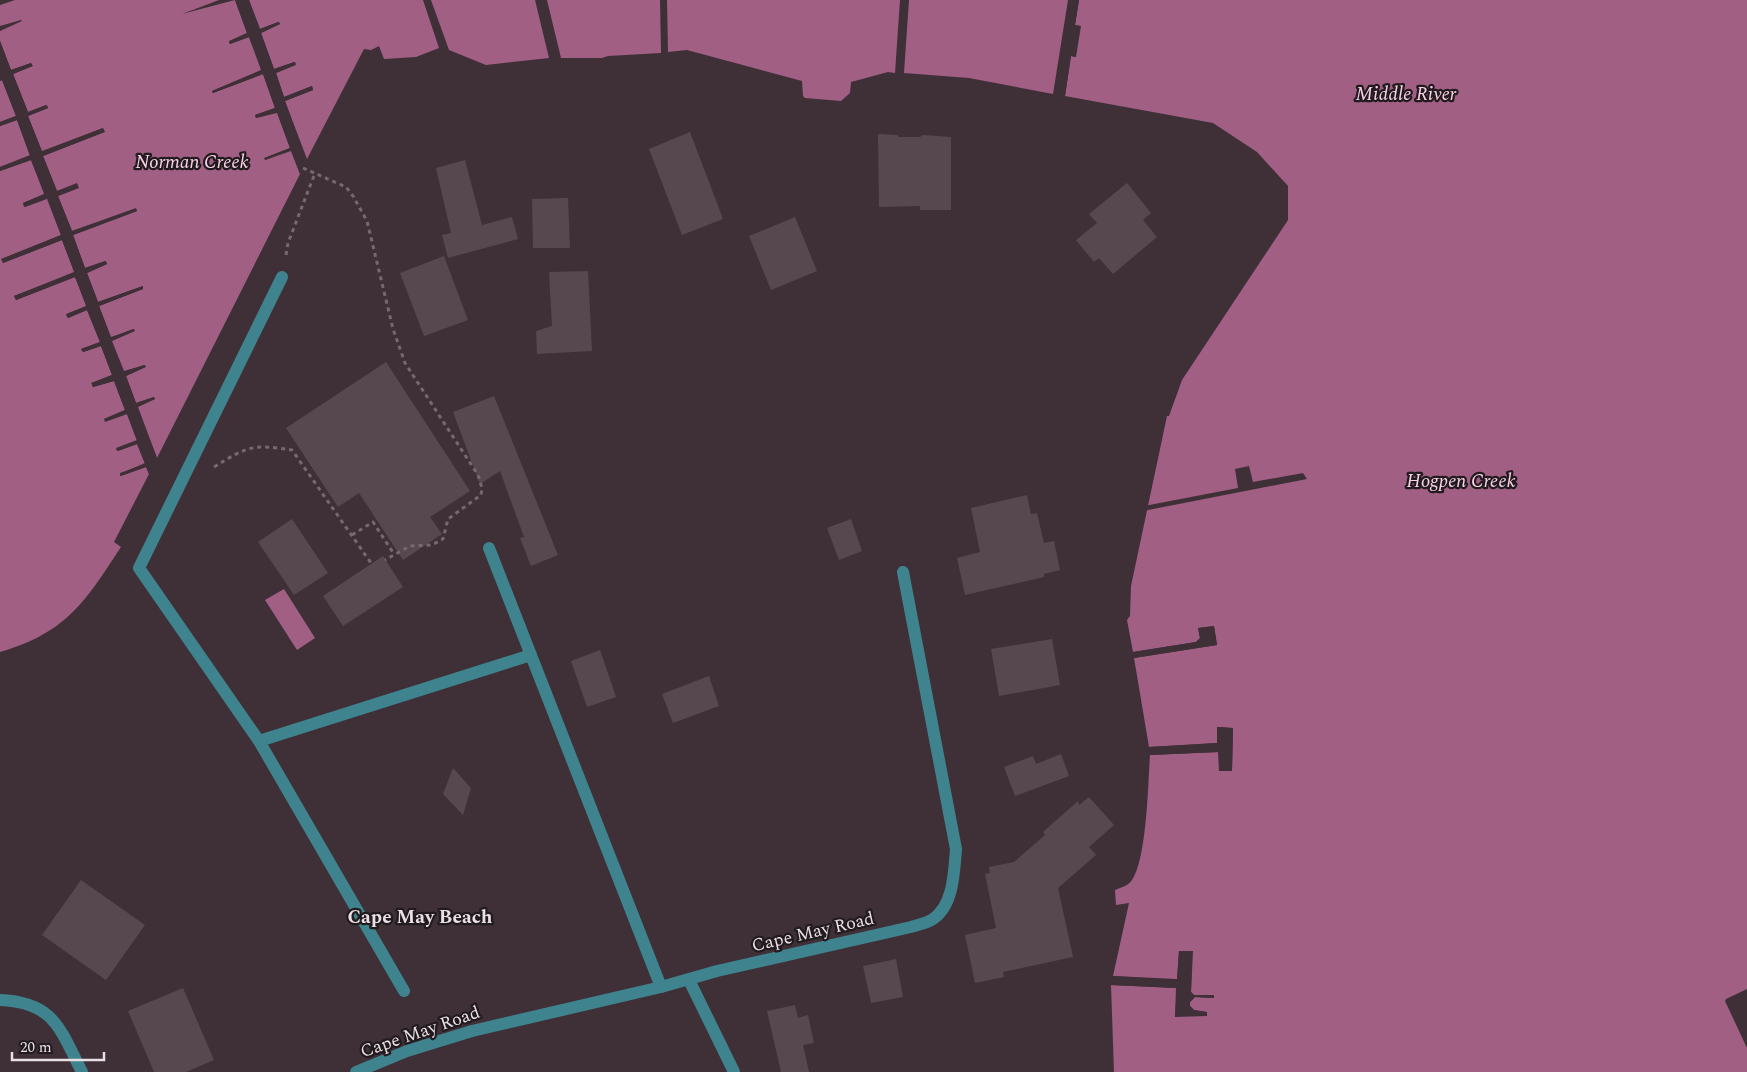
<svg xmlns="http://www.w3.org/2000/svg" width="1747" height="1072" font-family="Spectral,serif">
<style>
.water{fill:#a15f84}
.pier{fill:#3f3038}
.building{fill:#57474f}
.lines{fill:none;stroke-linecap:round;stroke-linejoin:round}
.path{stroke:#75686f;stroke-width:3;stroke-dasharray:4 4;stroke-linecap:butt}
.minor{stroke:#3e838e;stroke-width:12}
.labels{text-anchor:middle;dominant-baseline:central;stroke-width:4.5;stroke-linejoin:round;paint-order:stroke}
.street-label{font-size:18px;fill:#e9dfe4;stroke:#211a1e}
.water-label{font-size:19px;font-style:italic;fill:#fad2e6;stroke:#211a1e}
.neighbourhood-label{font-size:19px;font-weight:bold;fill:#e9dfe4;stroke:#211a1e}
</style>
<rect width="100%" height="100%" fill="#3f3038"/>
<!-- water -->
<g class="water">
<path d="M 15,0 L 219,0 L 182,14 L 235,0 L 247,33 L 229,42 L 230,44 L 249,37 L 262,70 L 212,91 L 213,93 L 263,74 L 275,108 L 255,115 L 256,118 L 277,112 L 290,148 L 265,158 L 265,160 L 291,150 L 300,174 L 157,458 L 137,407 L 155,399 L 154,397 L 136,403 L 126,376 L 145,367 L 144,365 L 124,372 L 111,341 L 134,331 L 133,329 L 111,338 L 99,306 L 143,289 L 143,286 L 98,302 L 87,273 L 107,264 L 105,261 L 85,268 L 73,235 L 137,211 L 136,209 L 72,231 L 58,196 L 78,188 L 77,184 L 57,191 L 43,156 L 104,132 L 103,128 L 42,152 L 28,116 L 48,108 L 46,105 L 28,112 L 13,74 L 32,66 L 31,63 L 11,70 L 0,41 L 0,31 L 22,21 L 21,20 L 0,26 L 0,5 Z"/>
<path d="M 249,0 L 423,0 L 439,48 L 416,57 L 384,59 L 379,46 L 371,50 L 364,49 L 307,159 L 285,101 L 313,90 L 312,86 L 284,97 L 276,73 L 296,65 L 294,62 L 274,69 L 261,33 L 280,24 L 278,22 L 260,29 Z"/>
<path d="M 431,0 L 535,0 L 549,58 L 486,65 L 449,50 Z"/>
<path d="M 547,0 L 660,0 L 661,53 L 608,56 L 602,58 L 561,58 Z"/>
<path d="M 667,0 L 900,0 L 895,73 L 888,72 L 851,82 L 850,93 L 841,101 L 805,98 L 803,96 L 802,81 L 687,50 L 668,52 Z"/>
<path d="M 909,0 L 1068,0 L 1053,94 L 969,78 L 904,73 Z"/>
<path d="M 1079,0 L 1747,0 L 1747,989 L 1726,999 L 1725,1001 L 1747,1048 L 1747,1072 L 1114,1072 L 1111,985 L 1177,988 L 1175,1016 L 1206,1016 L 1206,1012 L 1194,1010 L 1190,1006 L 1190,1002 L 1195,997 L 1213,998 L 1213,995 L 1194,995 L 1191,992 L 1192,951 L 1179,951 L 1177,980 L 1113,976 L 1129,903 L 1116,905 L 1115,890 C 1122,887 1128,886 1132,880 C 1147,858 1148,783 1150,755 L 1219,752 L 1219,771 L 1232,771 L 1233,728 L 1218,727 L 1217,743 L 1149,747 L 1134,658 L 1217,645 L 1214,626 L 1198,628 L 1200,638 L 1196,642 L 1133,652 L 1127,620 L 1130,616 L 1131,586 L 1167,416 L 1169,416 L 1182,380 L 1288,220 L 1288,186 L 1257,152 L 1213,123 L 1065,96 L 1071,56 L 1075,57 L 1080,26 L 1075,25 Z"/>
<path d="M 2,80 L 16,116 L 0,122 L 0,81 Z"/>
<path d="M 17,120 L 30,156 L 0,167 L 0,126 Z"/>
<path d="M 31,160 L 45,194 L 23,203 L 24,207 L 47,198 L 61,235 L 2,259 L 3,263 L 62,240 L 75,273 L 14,296 L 16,300 L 75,277 L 87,306 L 66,315 L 68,318 L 87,310 L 100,342 L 81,349 L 83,352 L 101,346 L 112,375 L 92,383 L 93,387 L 114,381 L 125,410 L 104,419 L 106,421 L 127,414 L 137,441 L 116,449 L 118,451 L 137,444 L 145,464 L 120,473 L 120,476 L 146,467 L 149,474 L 114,542 L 121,547 C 85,602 66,633 0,652 L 0,171 Z"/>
<path d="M 284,589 L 315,638 L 297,650 L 265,600 Z"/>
</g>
<!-- pier -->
<g class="pier">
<path d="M 235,0 L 238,0 L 265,73 L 277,107 L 276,110 L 279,112 L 301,171 L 300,174 L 291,151 L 265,160 L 264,158 L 290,148 L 277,113 L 256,118 L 255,115 L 275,108 L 263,74 L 213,93 L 212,91 L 261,70 L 249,37 L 230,44 L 229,41 L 247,33 Z"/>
<path d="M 246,0 L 249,0 L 260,29 L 279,22 L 280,24 L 261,33 L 274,69 L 295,62 L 296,64 L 276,73 L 284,97 L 312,86 L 313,90 L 285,101 L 306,161 Z"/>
<path d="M 1077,0 L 1079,0 L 1075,25 L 1081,26 L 1076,57 L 1071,56 L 1065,96 L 1062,95 L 1068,55 L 1074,54 L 1078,28 L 1073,25 Z"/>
<path d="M 0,41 L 11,70 L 31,63 L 33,66 L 13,74 L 28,112 L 47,105 L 48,108 L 28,116 L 42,151 L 103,128 L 105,132 L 43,156 L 57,191 L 77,183 L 79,188 L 58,196 L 72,231 L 136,208 L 137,211 L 73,235 L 85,268 L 106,261 L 107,264 L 87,273 L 98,302 L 143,286 L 143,289 L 99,306 L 111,337 L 134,329 L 135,331 L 112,341 L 124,371 L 145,365 L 146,367 L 126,376 L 136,403 L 154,397 L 155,399 L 138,407 L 157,458 L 156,460 L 123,377 L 125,374 L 122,373 L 109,342 L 85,274 L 88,270 L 82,269 L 56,197 L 57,194 L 0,48 Z"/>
<path d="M 0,73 L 4,79 L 46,196 L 63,234 L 62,237 L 114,374 L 113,377 L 103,381 L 116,380 L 150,471 L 149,474 L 146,467 L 121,476 L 120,474 L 145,463 L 137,444 L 117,451 L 116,448 L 137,440 L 127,414 L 105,422 L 104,419 L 125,410 L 114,381 L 93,387 L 91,383 L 112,375 L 101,346 L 83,352 L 81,349 L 100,342 L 87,310 L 68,318 L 66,314 L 86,306 L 75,277 L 16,300 L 14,296 L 74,272 L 62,240 L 3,263 L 1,259 L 61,235 L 47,199 L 25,207 L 23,203 L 44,194 L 31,160 L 0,171 L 0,167 L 30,155 L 17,120 L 0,126 L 0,122 L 16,116 L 2,80 L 0,81 Z"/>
<path d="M 1249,466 L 1253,482 L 1303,473 L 1307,479 L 1143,511 L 1144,506 L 1238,488 L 1235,469 Z"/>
<path d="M 1214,626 L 1217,645 L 1134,658 L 1134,656 L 1214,643 L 1212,628 L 1201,630 L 1202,639 L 1197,644 L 1133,655 L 1133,652 L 1196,642 L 1200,638 L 1198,628 Z"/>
<path d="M 1217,727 L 1233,728 L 1232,771 L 1219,771 L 1218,752 L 1150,755 L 1149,752 L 1219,750 L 1222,768 L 1230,769 L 1230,730 L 1220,730 L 1218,745 L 1149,749 L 1149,747 L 1217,743 Z"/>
<path d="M 1179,951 L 1193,951 L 1191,992 L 1194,995 L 1214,995 L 1214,998 L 1195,997 L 1190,1002 L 1190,1006 L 1194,1010 L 1207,1012 L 1207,1016 L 1175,1017 L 1176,988 L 1111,985 L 1112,983 L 1177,986 L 1178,1014 L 1197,1013 L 1192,1012 L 1187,1007 L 1187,1001 L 1192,996 L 1188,992 L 1190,954 L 1181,953 L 1178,982 L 1112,978 L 1113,976 L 1177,979 Z"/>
</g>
<!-- building -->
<g class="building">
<path d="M 690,132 L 723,219 L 682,235 L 649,149 Z"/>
<path d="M 878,134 L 897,135 L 899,137 L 920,137 L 923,135 L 951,137 L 951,210 L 920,210 L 920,206 L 879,207 Z"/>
<path d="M 465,160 L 482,225 L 512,217 L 518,239 L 448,258 L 442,235 L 451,233 L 436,168 Z"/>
<path d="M 1127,183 L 1151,213 L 1143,220 L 1157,237 L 1113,274 L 1099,258 L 1094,262 L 1076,240 L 1097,223 L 1089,214 Z"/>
<path d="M 568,198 L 570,248 L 533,248 L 532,199 Z"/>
<path d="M 795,217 L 817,271 L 771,290 L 749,236 Z"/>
<path d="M 444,256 L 468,320 L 424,336 L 400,273 Z"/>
<path d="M 588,271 L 592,351 L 537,354 L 536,331 L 552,326 L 549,272 Z"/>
<path d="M 386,362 L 470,491 L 430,517 L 442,534 L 403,560 L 359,493 L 338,507 L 286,428 Z"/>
<path d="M 494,396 L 558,555 L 531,566 L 520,538 L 524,537 L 500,471 L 480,484 L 453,412 Z"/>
<path d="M 1027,495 L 1031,514 L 1037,513 L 1044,543 L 1054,541 L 1060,570 L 1044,574 L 1044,577 L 965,595 L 957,558 L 980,552 L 971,508 Z"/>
<path d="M 292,519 L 328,573 L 294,595 L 258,542 Z"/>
<path d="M 851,519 L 862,551 L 839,560 L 827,528 Z"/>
<path d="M 383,556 L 403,587 L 343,626 L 323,596 Z"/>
<path d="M 1052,639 L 1060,685 L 999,696 L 991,649 Z"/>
<path d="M 600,650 L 616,697 L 587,707 L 571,661 Z"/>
<path d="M 709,676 L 719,706 L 673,723 L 662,694 Z"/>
<path d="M 1061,754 L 1069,776 L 1015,796 L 1004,767 L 1033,756 L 1036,764 Z"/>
<path d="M 453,768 L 471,788 L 463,815 L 443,794 Z"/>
<path d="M 1089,797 L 1114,825 L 1089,847 L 1096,855 L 1058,888 L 1073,957 L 1003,972 L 1004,977 L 975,983 L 965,935 L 996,928 L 985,874 L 990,873 L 989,867 L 1014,862 L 1045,835 L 1043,832 L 1078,801 L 1079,805 Z"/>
<path d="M 81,880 L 145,925 L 106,980 L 42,935 Z"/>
<path d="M 896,959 L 903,997 L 871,1003 L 863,966 Z"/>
<path d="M 183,988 L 214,1060 L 186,1072 L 154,1072 L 128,1011 Z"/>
<path d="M 795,1005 L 798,1018 L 808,1015 L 814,1043 L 803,1045 L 809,1072 L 781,1072 L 767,1011 Z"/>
</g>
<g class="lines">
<!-- path -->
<g class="path">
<path d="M 303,168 L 346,187 L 353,196 L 367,221 L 393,329 L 405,363 L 478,475 L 482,488 L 481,495 L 448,519 L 443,539 L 432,545 L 410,546 L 385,560"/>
<path d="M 286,255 L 288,243 L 315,173"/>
<path d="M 214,467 C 248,446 252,444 292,450 L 371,563"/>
<path d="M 352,535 L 373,522 L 394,554"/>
</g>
<!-- minor -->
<g class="minor">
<path d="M 282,277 L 139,568 L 259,741 L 404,991"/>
<path d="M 489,548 L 661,987"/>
<path d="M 259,741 L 531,655"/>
<path d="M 689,980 L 734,1072"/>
<path d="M 0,1000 C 54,1002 60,1029 82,1072"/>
<path d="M 356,1072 L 407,1051 L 472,1031 L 661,987 L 717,971 L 911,927 C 918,925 927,923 933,919 C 954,905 954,871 956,849 L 903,572"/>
</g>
</g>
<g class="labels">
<!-- street labels -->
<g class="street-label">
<text transform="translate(813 932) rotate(-13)">Cape May Road</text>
<text transform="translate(420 1032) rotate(-19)">Cape May Road</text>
</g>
<!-- water labels -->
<g class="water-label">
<text x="1406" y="94">Middle River</text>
<text x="192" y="162">Norman Creek</text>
<text x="1461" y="481">Hogpen Creek</text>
</g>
<!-- neighbourhood labels -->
<g class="neighbourhood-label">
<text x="420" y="917">Cape May Beach</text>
</g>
</g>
<!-- scale -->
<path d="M12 1052v8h92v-8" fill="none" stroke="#e9dfe4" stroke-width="2.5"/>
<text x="20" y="1052" font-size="15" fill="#e9dfe4" stroke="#211a1e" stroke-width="4" paint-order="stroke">20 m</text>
</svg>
